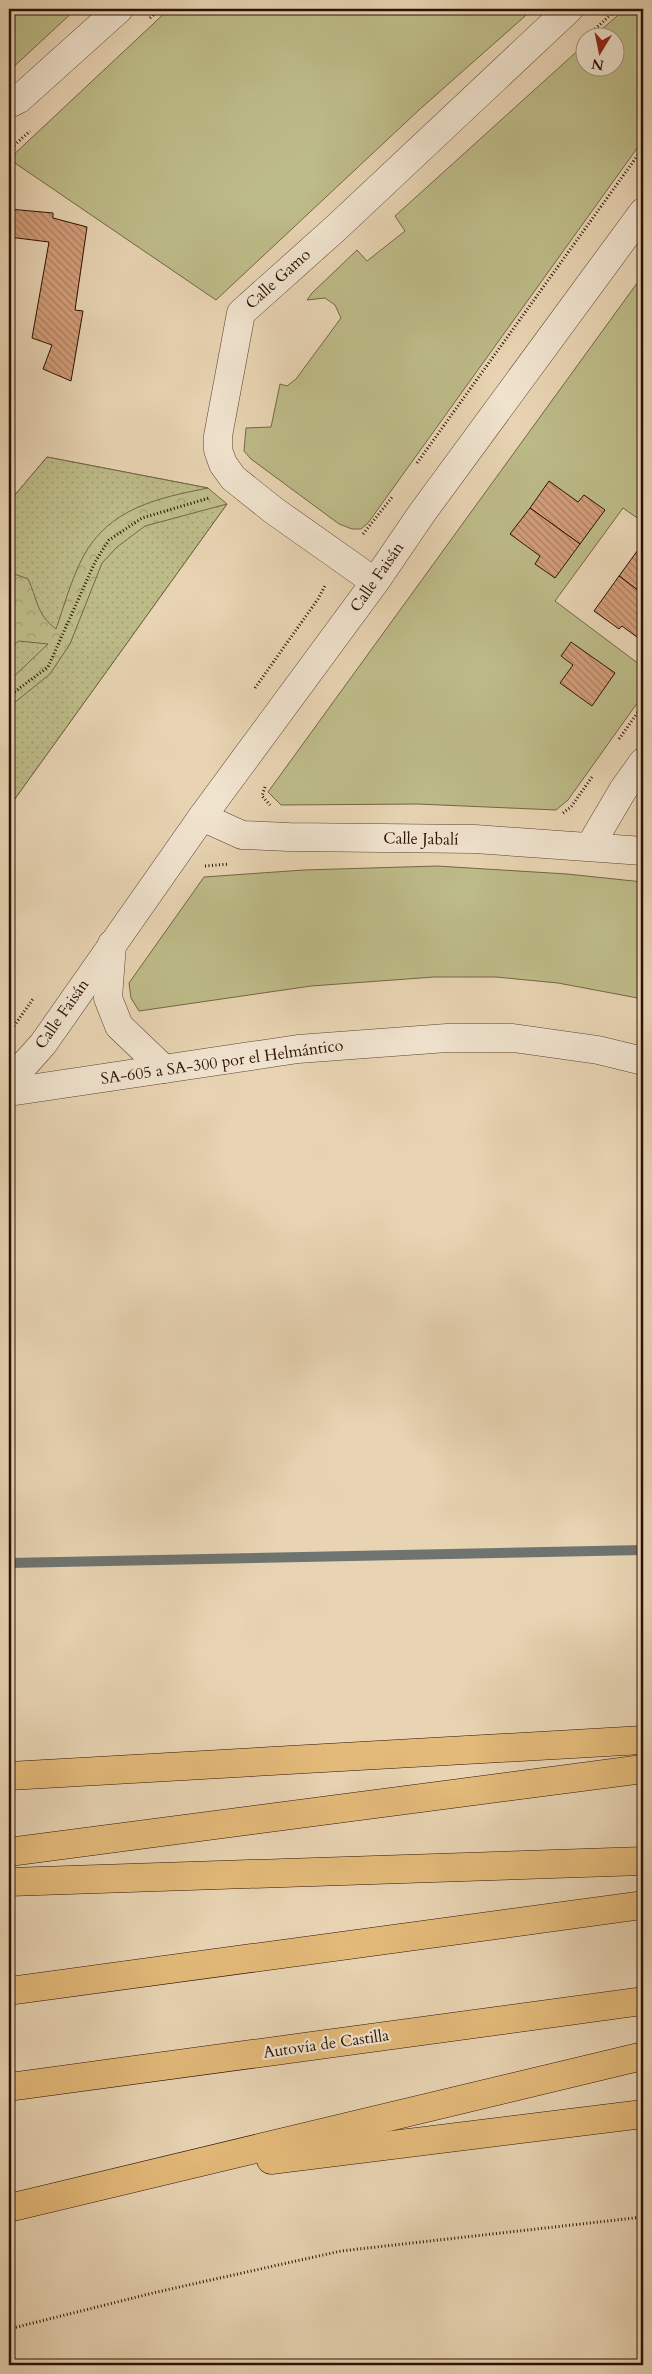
<svg xmlns="http://www.w3.org/2000/svg" width="652" height="2374" font-family="Cardo,serif">
<style>
.grass{fill:#bdbb88;stroke:#746646}
.park{fill:url(#park-crowns);stroke:#746646}
.garden{fill:url(#garden-dots);stroke:#746646}
.lines{fill:none;stroke-linecap:round;stroke-linejoin:round}
.stream{stroke:#6f7470;stroke-width:10}
.building{fill:url(#building-back-hatch);stroke:#2c1005}
.minor-casing{stroke:#5b4130;stroke-width:29}
.tertiary-casing{stroke:#5b4130;stroke-width:29}
.motorway-casing{stroke:#2c1005;stroke-width:29}
.path{stroke:#2c1005;stroke-width:3;stroke-dasharray:1 2.5;stroke-linecap:butt}
.minor{stroke:#f0e3ce;stroke-width:28}
.tertiary{stroke:#f0e3ce;stroke-width:28}
.motorway{stroke:#e4ba7a;stroke-width:28}
.labels{text-anchor:middle;dominant-baseline:central;stroke-width:4.5;stroke-linejoin:round;paint-order:stroke}
.street-label{font-size:16px;fill:#2c1005;stroke:#f0e3ce}
</style>
<defs>
<pattern id="park-crowns" width="20" height="18" patternUnits="userSpaceOnUse" patternTransform="scale(1.25)"><rect width="20" height="18" fill="#bdbb88"/><path d="M2 6a3 3 0 1 1 6 0M12 15a3 3 0 1 1 6 0" fill="none" stroke="#a3a074"/></pattern>
<pattern id="garden-dots" width="8" height="8" patternUnits="userSpaceOnUse" patternTransform="scale(1.25)"><rect width="8" height="8" fill="#bdbb88"/><path d="M2 2h.1M6 6h.1" fill="none" stroke="#a3a074" stroke-width="1.8" stroke-linecap="round"/></pattern>
<pattern id="building-back-hatch" width="6" height="6" patternUnits="userSpaceOnUse" patternTransform="scale(1.25)"><rect width="6" height="6" fill="#d39e7a"/><path d="M-1 5l2 2M0 0l6 6M5-1l2 2" fill="none" stroke="#ab7f62"/></pattern>
</defs>
<rect width="100%" height="100%" fill="#e8d4b3"/>
<filter id="stains"><feTurbulence type="fractalNoise" baseFrequency=".004" numOctaves="4"/><feColorMatrix values="0 0 0 0 .2 0 0 0 0 .09 0 0 0 0 .02 0 0 0 .5 -.17"/></filter>
<radialGradient id="worn" r=".72"><stop offset=".6" stop-color="#630" stop-opacity="0"/><stop offset="1" stop-color="#630" stop-opacity=".3"/></radialGradient>
<!-- grass -->
<g class="grass">
<path d="M 9,9 L 76,9 L 9,71 Z"/>
<path d="M 169,9 L 533,9 L 419,110 L 216,300 L 9,159 Z"/>
<path d="M 625,9 L 643,9 L 643,140 L 368,523 L 361,529 L 352,529 L 339,524 L 251,459 L 244,451 L 246,428 L 271,427 L 280,384 L 287,386 L 296,379 L 341,318 L 335,305 L 325,298 L 307,300 L 312,293 L 357,250 L 367,261 L 405,231 L 395,216 L 584,45 L 584,68 L 614,68 L 614,38 L 593,37 Z"/>
<path d="M 643,275 L 643,522 L 623,508 L 555,601 L 643,667 L 643,695 L 568,800 L 556,810 L 417,804 L 281,805 L 268,792 Z"/>
<path d="M 437,866 L 567,874 L 643,882 L 643,999 L 558,983 L 496,977 L 434,977 L 311,986 L 139,1011 L 131,998 L 129,983 L 204,877 L 304,870 Z"/>
</g>
<!-- park -->
<path class="park" d="M 47,457 L 208,488 L 227,504 L 9,807 L 9,502 Z"/>
<!-- garden -->
<g class="garden">
<path d="M 47,457 L 208,488 C 158,498 109,508 83,557 C 71,580 64,606 56,629 C 36,614 38,600 28,579 L 9,572 L 9,502 Z"/>
<path d="M 227,504 L 9,807 L 9,731 L 14,703 L 50,674 L 70,644 L 102,563 L 117,547 L 145,526 Z"/>
<path d="M 19,641 L 48,644 L 9,681 L 9,648 Z"/>
</g>
<g class="lines">
<!-- stream -->
<path class="stream" d="M 9,1563 L 643,1550"/>
</g>
<!-- building -->
<g class="building">
<path d="M 9,209 L 53,213 L 53,218 L 87,227 L 75,310 L 83,311 L 71,381 L 43,369 L 52,345 L 32,338 L 49,242 L 9,237 Z"/>
<path d="M 549,481 L 578,502 L 584,495 L 605,510 L 580,544 L 530,508 Z"/>
<path d="M 530,508 L 580,544 L 555,578 L 535,564 L 540,556 L 510,534 Z"/>
<path d="M 643,543 L 643,594 L 619,576 Z"/>
<path d="M 619,576 L 643,594 L 643,638 L 641,640 L 622,626 L 619,629 L 594,611 Z"/>
<path d="M 571,642 L 615,673 L 592,706 L 560,683 L 573,665 L 561,656 Z"/>
</g>
<g class="lines">
<!-- minor casing -->
<g class="minor-casing">
<g id="minor">
<path d="M 9,104 L 19,99 L 119,9"/>
<path d="M 375,582 L 273,510 L 233,478 L 223,464 L 218,450 L 218,436 L 241,313 L 336,228 L 569,9"/>
<path d="M 202,817 L 242,835 L 289,837 L 475,839 L 643,851"/>
<path d="M 590,846 L 623,790 L 643,762"/>
<path d="M 112,944 L 108,998 L 119,1026 L 164,1069"/>
<path d="M 9,1082 L 43,1044 L 202,817 L 375,582 L 422,513 L 643,212"/>
</g>
</g>
<!-- tertiary casing -->
<g class="tertiary-casing">
<path id="tertiary" d="M 9,1092 L 298,1049 L 447,1038 L 513,1038 L 598,1050 L 643,1061"/>
</g>
<!-- motorway casing -->
<g class="motorway-casing">
<g id="motorway">
<path d="M 9,1776 L 643,1740"/>
<path d="M 9,1852 L 643,1769"/>
<path d="M 9,1882 L 643,1861"/>
<path d="M 9,1991 L 643,1905"/>
<path d="M 9,2087 L 643,2001"/>
<path d="M 271,2160 L 643,2114"/>
<path d="M 9,2208 L 643,2056"/>
</g>
</g>
<!-- path -->
<g class="path">
<path d="M 150,18 L 160,9"/>
<path d="M 595,29 L 617,9"/>
<path d="M 9,150 L 30,131"/>
<path d="M 417,463 L 643,148"/>
<path d="M 363,534 L 393,496"/>
<path d="M 255,688 L 318,599 L 326,584"/>
<path d="M 9,696 L 48,667 L 95,562 L 109,540 L 142,518 L 209,498"/>
<path d="M 619,739 L 643,705"/>
<path d="M 265,787 L 262,796 L 270,805"/>
<path d="M 563,813 L 571,807 L 592,777"/>
<path d="M 205,866 L 229,864"/>
<path d="M 14,1026 L 33,999"/>
<path d="M 9,2329 L 157,2292 L 341,2251 L 643,2217"/>
</g>
<!-- minor -->
<use href="#minor" class="minor"/>
<!-- tertiary -->
<use href="#tertiary" class="tertiary"/>
<!-- motorway -->
<use href="#motorway" class="motorway"/>
</g>
<g class="labels">
<!-- street labels -->
<g class="street-label">
<text transform="translate(278 279) rotate(-42)">Calle Gamo</text>
<text transform="translate(377 577) rotate(-55)">Calle Faisán</text>
<text transform="translate(421 839) rotate(1)">Calle Jabalí</text>
<text transform="translate(62 1014) rotate(-55)">Calle Faisán</text>
<text transform="translate(222 1062) rotate(-8)">SA-605 a SA-300 por el Helmántico</text>
<text transform="translate(326 2044) rotate(-8)">Autovía de Castilla</text>
</g>
</g>
<!-- margin -->
<rect width="652" height="2374" fill="none" stroke="#e8d4b3" stroke-width="30"/>
<rect x="10" y="10" width="632" height="2354" fill="none" stroke="#2c1005" stroke-width="2.5"/>
<rect x="15" y="15" width="622" height="2344" fill="none" stroke="#2c1005"/>
<!-- north arrow -->
<g transform="translate(600 52) rotate(190)"><circle r="24" fill="#f0e3ce" stroke="#a28f7e"/>
<path d="M0-4L9 19L0 12L-9 19Z" fill="#8f2418"/>
<text y="-8" font-size="14" font-weight="bold" text-anchor="middle" fill="#2c1005">N</text>
</g>
<rect width="100%" height="100%" filter="url(#stains)"/>
<rect width="100%" height="100%" fill="url(#worn)"/>
</svg>
